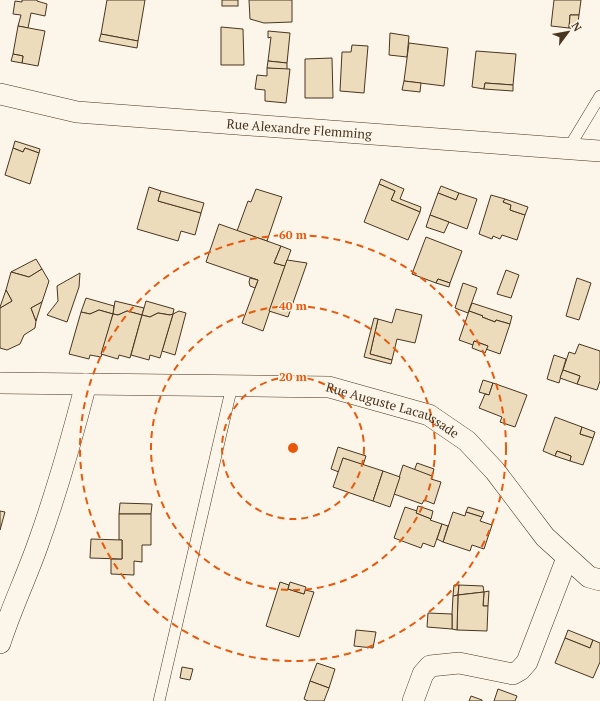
<svg xmlns="http://www.w3.org/2000/svg" width="600" height="701" font-family="'PT Serif',serif">
<style>
.building{fill:#ecdcbc;stroke:#4a3520}
.lines{fill:none;stroke-linecap:round;stroke-linejoin:round}
.service-casing{stroke:#4a3520;stroke-width:12}
.minor-casing{stroke:#4a3520;stroke-width:22}
.service{stroke:#fbf6e9;stroke-width:11}
.minor{stroke:#fbf6e9;stroke-width:21}
.ring{fill:none;stroke:#e8590c;stroke-width:2;stroke-dasharray:7 5}
.labels{text-anchor:middle;dominant-baseline:central;stroke-width:3;stroke-linejoin:round;paint-order:stroke}
.street-label{font-size:13px;fill:#4a3520;stroke:#fbf6e9}
.centre{fill:#e8590c;stroke:#fbf6e9;stroke-width:2}
.ring-label{font-size:12px;text-anchor:middle;font-weight:bold;fill:#e8590c;stroke:#fbf6e9;stroke-width:3;stroke-linejoin:round;paint-order:stroke}
</style>
<rect width="100%" height="100%" fill="#fbf6e9"/>
<!-- building -->
<g class="building">
<path d="M 22,0 L 37,0 L 37,1 L 47,4 L 45,16 L 31,13 L 28,28 L 18,26 L 21,15 L 13,14 L 15,1 L 22,2 Z"/>
<path d="M 107,0 L 145,0 L 138,41 L 101,34 Z"/>
<rect x="222" y="0" width="16" height="6"/>
<path d="M 249,0 L 292,0 L 292,22 L 264,23 L 250,19 Z"/>
<path d="M 554,0 L 581,0 L 579,15 L 570,15 L 569,28 L 551,26 Z"/>
<path d="M 570,15 L 579,15 L 577,29 L 569,28 Z"/>
<path d="M 18,26 L 45,31 L 38,66 L 22,63 L 23,56 L 13,54 Z"/>
<path d="M 221,27 L 243,29 L 244,65 L 221,65 Z"/>
<path d="M 268,31 L 290,33 L 287,63 L 268,61 L 271,37 L 268,38 Z"/>
<path d="M 390,33 L 409,36 L 407,57 L 389,55 Z"/>
<path d="M 101,34 L 138,41 L 137,48 L 99,41 Z"/>
<path d="M 409,43 L 448,48 L 444,86 L 404,81 Z"/>
<path d="M 352,45 L 368,46 L 364,93 L 340,91 L 342,52 L 351,52 Z"/>
<path d="M 476,51 L 516,54 L 513,85 L 485,83 L 484,89 L 472,87 Z"/>
<path d="M 13,54 L 23,56 L 22,63 L 11,61 Z"/>
<path d="M 332,58 L 333,98 L 305,98 L 305,59 Z"/>
<path d="M 268,61 L 287,63 L 287,70 L 267,68 Z"/>
<path d="M 267,68 L 290,69 L 286,103 L 265,101 L 265,90 L 255,89 L 257,75 L 267,76 Z"/>
<path d="M 404,81 L 421,83 L 420,92 L 402,90 Z"/>
<path d="M 485,83 L 513,85 L 513,91 L 484,89 Z"/>
<path d="M 15,141 L 40,149 L 39,153 L 25,148 L 23,152 L 13,148 Z"/>
<path d="M 13,148 L 23,152 L 25,148 L 39,153 L 30,184 L 5,175 Z"/>
<path d="M 381,179 L 404,189 L 400,199 L 421,207 L 420,212 L 391,200 L 395,191 L 379,184 Z"/>
<path d="M 379,184 L 395,191 L 391,200 L 420,212 L 408,240 L 364,222 Z"/>
<path d="M 441,186 L 459,193 L 456,200 L 438,193 Z"/>
<path d="M 149,187 L 161,191 L 158,201 L 201,213 L 195,235 L 181,231 L 178,241 L 137,229 Z"/>
<path d="M 256,189 L 282,197 L 267,241 L 237,231 L 248,201 L 251,202 Z"/>
<path d="M 161,191 L 204,203 L 201,213 L 158,201 Z"/>
<path d="M 438,193 L 456,200 L 459,193 L 477,199 L 467,229 L 430,215 Z"/>
<path d="M 491,195 L 505,199 L 503,202 L 511,205 L 510,210 L 525,215 L 517,240 L 502,235 L 500,239 L 493,236 L 492,239 L 479,234 Z"/>
<path d="M 505,199 L 528,207 L 525,215 L 510,210 L 511,205 L 503,202 Z"/>
<path d="M 430,215 L 449,222 L 444,233 L 426,227 Z"/>
<path d="M 219,224 L 281,246 L 274,263 L 285,266 L 263,331 L 242,323 L 258,280 L 206,262 Z"/>
<path d="M 426,237 L 462,251 L 450,283 L 438,279 L 436,283 L 412,274 Z"/>
<path d="M 281,246 L 291,250 L 285,266 L 274,263 Z"/>
<path d="M 36,259 L 42,269 L 29,277 L 11,272 Z"/>
<path d="M 287,260 L 307,263 L 288,317 L 269,311 Z"/>
<path d="M 42,269 L 49,281 L 42,302 L 31,308 L 36,321 L 35,328 L 24,335 L 20,344 L 7,350 L 0,348 L 0,308 L 12,301 L 6,290 L 11,272 L 29,277 Z"/>
<path d="M 506,270 L 519,275 L 511,298 L 497,294 Z"/>
<path d="M 80,273 L 79,287 L 67,322 L 47,315 L 58,301 L 57,286 Z"/>
<path d="M 250,278 L 258,280 L 255,288 L 250,286 L 249,282 Z"/>
<path d="M 577,278 L 591,283 L 579,320 L 566,316 Z"/>
<path d="M 438,279 L 450,283 L 449,287 L 436,283 Z"/>
<path d="M 463,283 L 477,288 L 468,313 L 455,308 Z"/>
<path d="M 6,290 L 12,301 L 0,308 L 0,307 Z"/>
<path d="M 86,298 L 114,306 L 113,314 L 99,310 L 90,314 L 81,312 Z"/>
<path d="M 115,301 L 144,308 L 142,315 L 127,311 L 118,315 L 113,314 Z"/>
<path d="M 146,301 L 174,309 L 173,314 L 170,315 L 158,313 L 150,317 L 142,315 Z"/>
<path d="M 42,302 L 36,321 L 31,308 Z"/>
<path d="M 472,303 L 512,316 L 510,324 L 496,320 L 495,322 L 482,317 L 483,316 L 469,311 Z"/>
<path d="M 396,309 L 422,315 L 415,343 L 397,339 L 392,360 L 370,354 L 378,319 L 392,323 Z"/>
<path d="M 99,310 L 113,314 L 101,357 L 90,355 L 89,359 L 69,354 L 81,312 L 90,314 Z"/>
<path d="M 127,311 L 142,315 L 130,358 L 119,355 L 118,359 L 101,354 L 113,314 L 118,315 Z"/>
<path d="M 179,311 L 186,313 L 175,355 L 162,351 L 173,314 Z"/>
<path d="M 469,311 L 483,316 L 482,317 L 495,322 L 496,320 L 510,324 L 500,354 L 486,349 L 488,346 L 474,341 L 473,345 L 459,340 Z"/>
<path d="M 158,313 L 170,315 L 173,314 L 160,358 L 150,355 L 149,360 L 131,355 L 142,315 L 150,317 Z"/>
<path d="M 374,318 L 378,319 L 370,354 L 392,360 L 391,364 L 364,357 Z"/>
<path d="M 474,341 L 488,346 L 485,353 L 472,348 Z"/>
<path d="M 579,344 L 600,351 L 600,381 L 597,390 L 577,384 L 580,376 L 563,370 L 569,352 L 575,354 Z"/>
<path d="M 554,355 L 566,359 L 559,383 L 547,379 Z"/>
<path d="M 563,370 L 580,376 L 577,384 L 560,378 Z"/>
<path d="M 483,380 L 493,383 L 489,395 L 479,392 Z"/>
<path d="M 493,383 L 527,395 L 515,427 L 500,422 L 502,417 L 479,408 L 485,394 L 489,395 Z"/>
<path d="M 555,417 L 582,427 L 580,434 L 593,438 L 583,465 L 570,461 L 571,456 L 557,451 L 555,456 L 543,451 Z"/>
<path d="M 582,427 L 595,432 L 593,438 L 580,434 Z"/>
<path d="M 338,447 L 366,456 L 363,465 L 343,458 L 339,472 L 331,469 Z"/>
<path d="M 557,451 L 571,456 L 570,461 L 555,456 Z"/>
<path d="M 343,458 L 383,471 L 373,501 L 333,487 Z"/>
<path d="M 417,463 L 434,469 L 432,476 L 414,471 Z"/>
<path d="M 403,465 L 432,476 L 431,479 L 441,482 L 434,504 L 424,500 L 422,504 L 394,494 Z"/>
<path d="M 383,471 L 400,477 L 390,507 L 373,501 Z"/>
<path d="M 120,503 L 152,504 L 151,514 L 119,514 Z"/>
<path d="M 418,506 L 433,511 L 431,519 L 416,513 Z"/>
<path d="M 405,507 L 417,511 L 416,513 L 431,519 L 430,520 L 442,524 L 434,547 L 423,543 L 421,548 L 394,538 Z"/>
<path d="M 468,507 L 484,512 L 482,517 L 466,512 Z"/>
<path d="M 0,511 L 5,512 L 0,530 Z"/>
<path d="M 453,512 L 465,516 L 466,512 L 482,517 L 480,521 L 492,525 L 484,549 L 472,545 L 470,551 L 443,542 Z"/>
<path d="M 119,514 L 151,514 L 151,545 L 142,545 L 142,562 L 134,561 L 134,575 L 111,574 L 111,559 L 122,559 L 122,540 L 119,540 Z"/>
<path d="M 442,524 L 448,526 L 443,542 L 437,539 Z"/>
<path d="M 91,539 L 122,540 L 122,559 L 90,558 Z"/>
<path d="M 280,582 L 289,585 L 288,589 L 304,594 L 305,590 L 314,592 L 299,637 L 266,626 Z"/>
<path d="M 290,582 L 306,587 L 304,594 L 288,589 Z"/>
<path d="M 454,585 L 459,585 L 458,595 L 453,596 Z"/>
<path d="M 459,585 L 483,586 L 484,592 L 458,595 Z"/>
<path d="M 489,591 L 488,606 L 483,606 L 484,592 Z"/>
<path d="M 484,592 L 483,606 L 488,606 L 487,631 L 457,630 L 458,595 Z"/>
<path d="M 458,595 L 457,630 L 452,629 L 452,614 L 453,596 Z"/>
<path d="M 428,613 L 452,614 L 452,629 L 427,627 Z"/>
<path d="M 356,630 L 376,632 L 373,648 L 354,646 Z"/>
<path d="M 568,630 L 593,640 L 590,648 L 565,638 Z"/>
<path d="M 565,638 L 590,648 L 593,640 L 600,643 L 600,662 L 593,678 L 555,663 Z"/>
<path d="M 317,663 L 335,669 L 329,688 L 310,681 Z"/>
<path d="M 182,667 L 193,669 L 190,680 L 180,678 Z"/>
<path d="M 310,681 L 329,688 L 324,701 L 308,701 L 304,699 Z"/>
<path d="M 498,689 L 517,696 L 515,701 L 494,701 Z"/>
<path d="M 471,696 L 482,700 L 482,701 L 469,701 Z"/>
</g>
<g class="lines">
<!-- service casing -->
<g class="service-casing">
<g id="service">
<path d="M 568,149 L 600,96"/>
<path d="M 159,701 L 232,386"/>
</g>
</g>
<!-- minor casing -->
<g class="minor-casing">
<g id="minor">
<path id="s1" d="M 0,94 L 77,112 L 600,151"/>
<path id="s2" d="M 0,383 L 329,387 L 429,415 L 467,441 L 495,471 L 545,537 L 589,577 L 600,580"/>
<path d="M 0,643 C 11,609 26,578 38,544 C 57,491 72,438 86,384"/>
<path d="M 413,701 L 423,674 L 430,666 L 459,663 L 513,674 L 520,670 L 527,662 L 567,558"/>
</g>
</g>
<!-- service -->
<use href="#service" class="service"/>
<!-- minor -->
<use href="#minor" class="minor"/>
</g>
<!-- distance rings -->
<g class="ring">
<circle cx="293" cy="448" r="71"/>
<circle cx="293" cy="448" r="142"/>
<circle cx="293" cy="448" r="213"/>
</g>
<g class="labels">
<!-- street labels -->
<g class="street-label">
<text stroke="none"><textPath href="#s1" startOffset="302">Rue Alexandre Flemming</textPath></text>
<text stroke="none"><textPath href="#s2" startOffset="397">Rue Auguste Lacaussade</textPath></text>
</g>
</g>
<circle cx="293" cy="448" r="6" class="centre"/>
<g class="ring-label">
<text x="293" y="239">60 m</text>
<text x="293" y="310">40 m</text>
<text x="293" y="381">20 m</text>
</g>
<!-- north arrow -->
<g transform="translate(568 32) rotate(58)" stroke="#fbf6e9" stroke-width="3" paint-order="stroke">
<path d="M0-3L7 15L0 10L-7 15Z" fill="#4a3520"/>
<text y="-6" font-size="11" font-weight="bold" text-anchor="middle" fill="#4a3520">N</text>
</g>
</svg>
